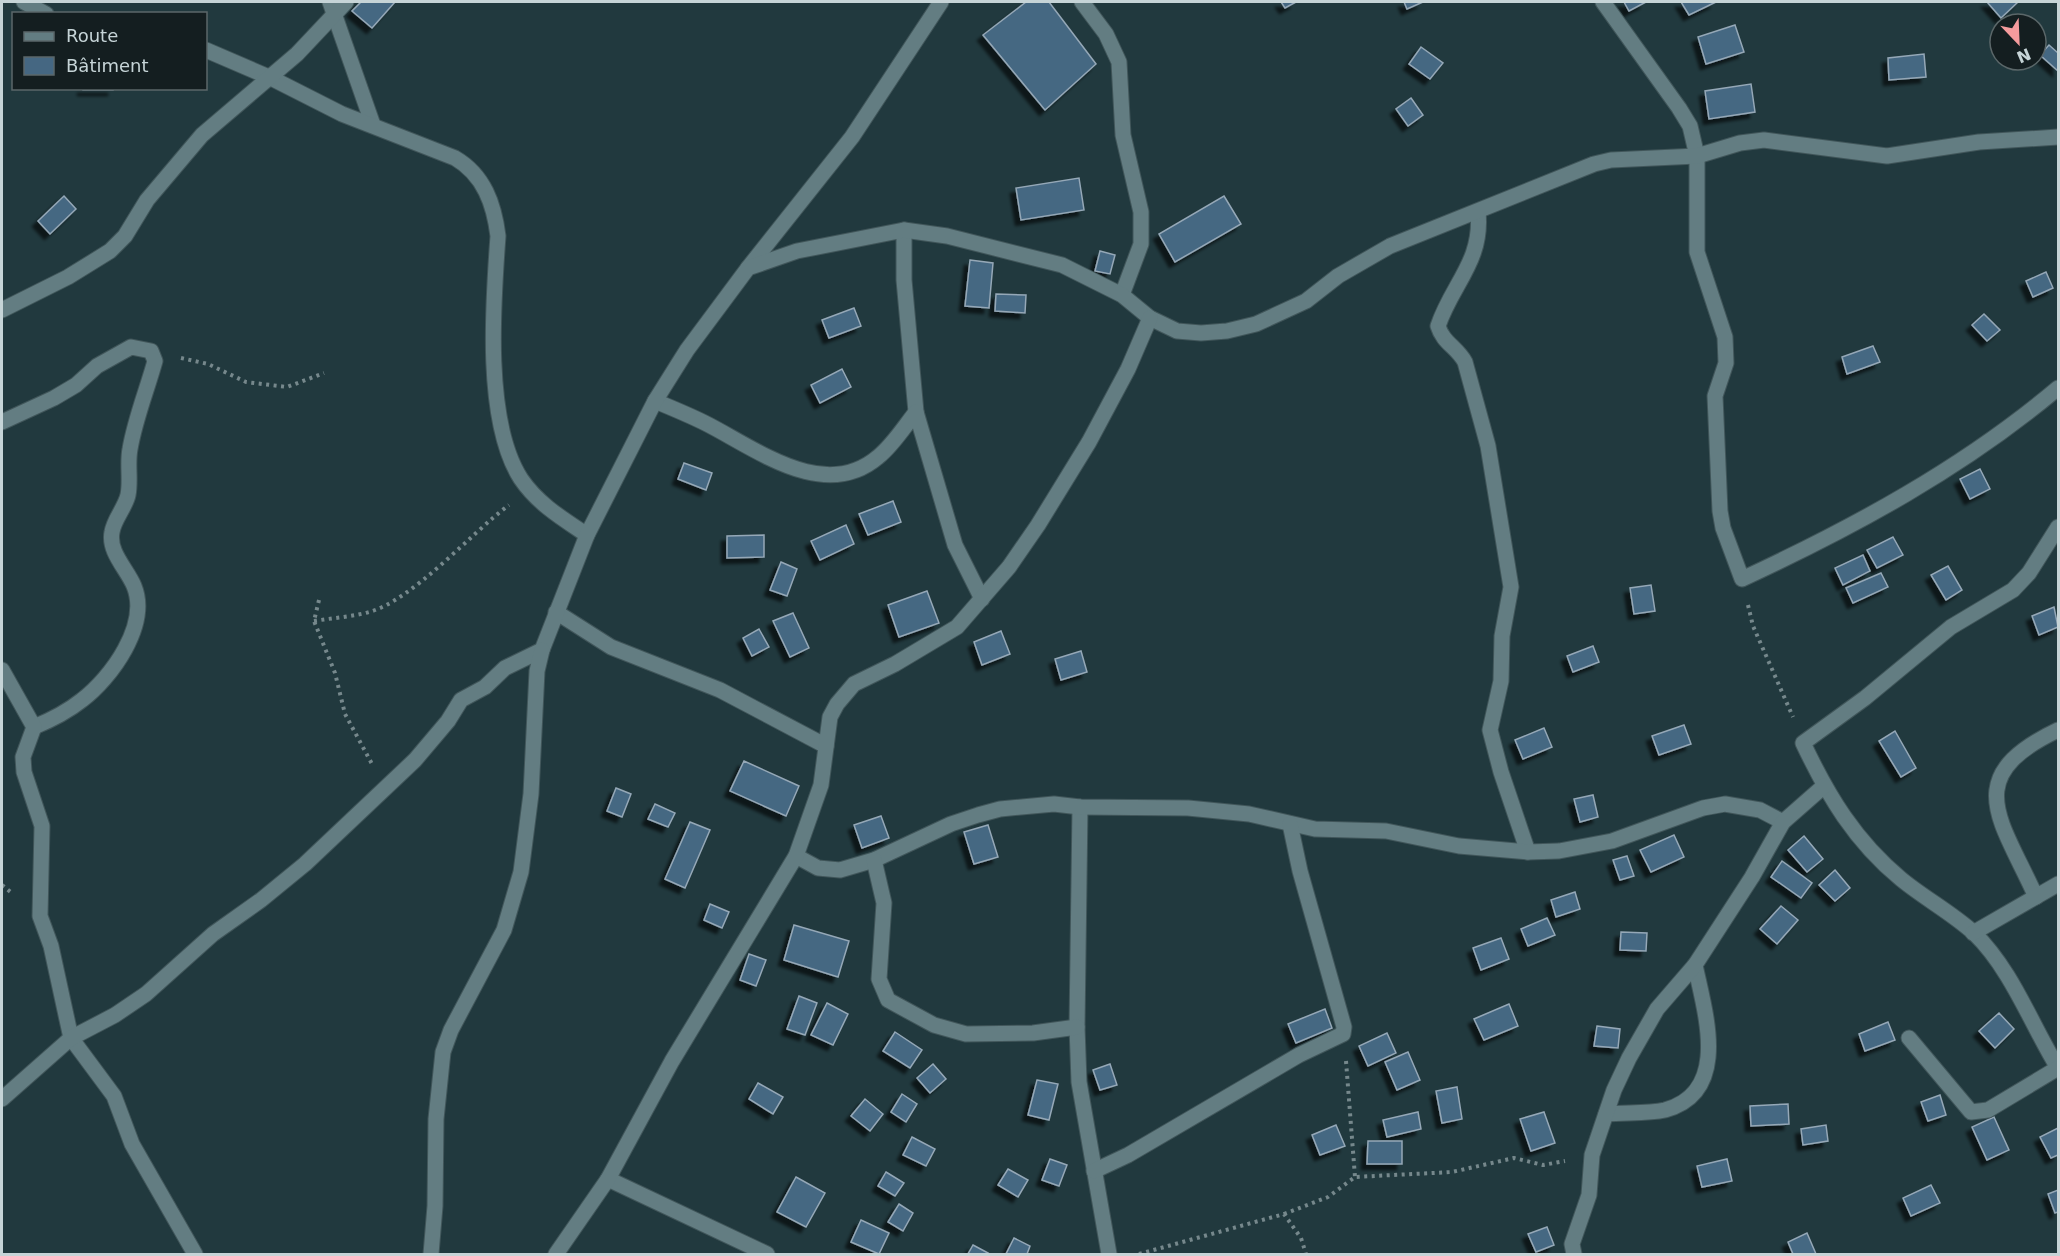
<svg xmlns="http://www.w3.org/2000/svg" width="2060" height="1256" font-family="'DejaVu Sans',sans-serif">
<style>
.building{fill:#456782;stroke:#95a8b7;stroke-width:1.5;filter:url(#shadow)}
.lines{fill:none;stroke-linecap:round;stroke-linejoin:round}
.minor-casing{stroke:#41565a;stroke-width:17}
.path{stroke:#76888c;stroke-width:4;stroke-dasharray:3 4.5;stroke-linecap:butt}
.minor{stroke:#637d82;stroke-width:15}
</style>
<defs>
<filter id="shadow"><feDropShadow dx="-5.5" dy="5.5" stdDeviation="1.5" flood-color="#0009"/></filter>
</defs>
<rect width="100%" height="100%" fill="#21393e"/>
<!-- building -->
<g class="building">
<path d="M 361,2 L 395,2 L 372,28 L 352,11 Z"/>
<path d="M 1026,2 L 1049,2 L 1096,64 L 1045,110 L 983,35 Z"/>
<path d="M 1281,2 L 1296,2 L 1285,8 Z"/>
<path d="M 1404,2 L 1423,2 L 1407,9 Z"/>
<path d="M 1624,2 L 1646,2 L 1629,11 Z"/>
<path d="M 1681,2 L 1716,2 L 1689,15 Z"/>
<path d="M 1987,2 L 2018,2 L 2001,18 Z"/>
<path d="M 1735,25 L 1744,52 L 1706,64 L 1698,37 Z"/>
<path d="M 2049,45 L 2058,53 L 2058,71 L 2040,55 Z"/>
<path d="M 1421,47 L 1443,63 L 1430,79 L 1409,64 Z"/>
<path d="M 1924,54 L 1926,77 L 1889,80 L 1888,58 Z"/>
<path d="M 1751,84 L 1755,112 L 1709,119 L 1705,91 Z"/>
<rect x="83" y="88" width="30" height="2"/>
<path d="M 1411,98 L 1423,115 L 1408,126 L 1396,109 Z"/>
<path d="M 1079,178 L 1084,210 L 1021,220 L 1016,188 Z"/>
<path d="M 64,196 L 76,209 L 50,234 L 38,221 Z"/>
<path d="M 1224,196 L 1241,224 L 1175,262 L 1159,234 Z"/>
<path d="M 1100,251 L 1115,255 L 1110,274 L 1095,271 Z"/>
<path d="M 970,260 L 993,263 L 989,308 L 965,306 Z"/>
<path d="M 2046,272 L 2053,288 L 2033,297 L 2026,281 Z"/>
<path d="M 996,294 L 1026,295 L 1025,313 L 995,311 Z"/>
<path d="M 854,308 L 861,326 L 829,338 L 822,320 Z"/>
<path d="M 1984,314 L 2000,330 L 1987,341 L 1972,325 Z"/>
<path d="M 1873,346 L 1880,362 L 1847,374 L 1842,357 Z"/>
<path d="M 842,369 L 851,387 L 820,403 L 811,385 Z"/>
<path d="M 684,463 L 712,473 L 706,490 L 678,479 Z"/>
<path d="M 1980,469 L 1990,489 L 1970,499 L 1960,479 Z"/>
<path d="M 893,501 L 901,522 L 868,535 L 859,514 Z"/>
<path d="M 846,525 L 854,544 L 820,560 L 811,541 Z"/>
<path d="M 764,535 L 764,557 L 727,558 L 727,536 Z"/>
<path d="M 1893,537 L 1903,555 L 1877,568 L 1867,550 Z"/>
<path d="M 1863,555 L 1870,571 L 1843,585 L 1835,568 Z"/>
<path d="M 781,562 L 797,569 L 787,596 L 770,590 Z"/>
<path d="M 1948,566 L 1962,590 L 1946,600 L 1931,575 Z"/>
<path d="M 1881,573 L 1888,587 L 1853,603 L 1846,588 Z"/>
<path d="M 1651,585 L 1655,611 L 1634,614 L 1630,588 Z"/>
<path d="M 927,591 L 939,623 L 899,637 L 888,605 Z"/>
<path d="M 2054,607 L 2058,627 L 2039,635 L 2032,616 Z"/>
<path d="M 793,613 L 809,648 L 790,657 L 773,621 Z"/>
<path d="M 759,629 L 769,647 L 752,656 L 743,638 Z"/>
<path d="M 1001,631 L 1010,654 L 982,665 L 974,642 Z"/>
<path d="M 1593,646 L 1599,662 L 1573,672 L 1567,656 Z"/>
<path d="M 1081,651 L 1087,672 L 1061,680 L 1055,659 Z"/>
<path d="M 1684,725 L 1691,744 L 1659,755 L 1652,736 Z"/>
<path d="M 1544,728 L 1552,747 L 1523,759 L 1515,740 Z"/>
<path d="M 1895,731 L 1916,768 L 1901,777 L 1879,741 Z"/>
<path d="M 744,761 L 799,786 L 786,816 L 730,791 Z"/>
<path d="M 616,788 L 631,794 L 622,817 L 607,811 Z"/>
<path d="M 1593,795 L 1598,817 L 1580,822 L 1574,799 Z"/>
<path d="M 655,804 L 675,813 L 668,827 L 648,819 Z"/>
<path d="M 881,816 L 889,838 L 862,848 L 854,825 Z"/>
<path d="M 690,822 L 710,830 L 685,888 L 665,879 Z"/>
<path d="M 988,825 L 998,857 L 974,864 L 964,832 Z"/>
<path d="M 1674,835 L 1684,857 L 1651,872 L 1640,850 Z"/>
<path d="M 1804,836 L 1823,859 L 1807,872 L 1788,850 Z"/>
<path d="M 1627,856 L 1634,876 L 1620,880 L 1613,860 Z"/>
<path d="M 1782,861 L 1812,883 L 1801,898 L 1771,877 Z"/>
<path d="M 1835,870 L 1850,888 L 1835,901 L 1819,885 Z"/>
<path d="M 1575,892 L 1580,909 L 1556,917 L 1551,900 Z"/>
<path d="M 710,904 L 729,912 L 722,928 L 704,920 Z"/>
<path d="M 1781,906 L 1798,920 L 1777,944 L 1760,929 Z"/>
<path d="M 1547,918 L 1555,935 L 1528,946 L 1521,929 Z"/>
<path d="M 794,925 L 849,941 L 838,977 L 784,960 Z"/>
<path d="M 1621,932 L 1647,933 L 1646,951 L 1620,950 Z"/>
<path d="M 1501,938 L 1509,959 L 1481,970 L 1473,948 Z"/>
<path d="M 749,954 L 766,960 L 756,986 L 740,980 Z"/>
<path d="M 799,996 L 817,1003 L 805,1035 L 787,1029 Z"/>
<path d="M 827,1003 L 848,1014 L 833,1045 L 811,1035 Z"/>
<path d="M 1509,1004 L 1518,1026 L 1484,1040 L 1474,1019 Z"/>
<path d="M 1325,1009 L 1332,1028 L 1296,1043 L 1288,1024 Z"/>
<path d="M 1999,1013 L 2014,1029 L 1995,1048 L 1979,1031 Z"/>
<path d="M 1888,1022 L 1895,1040 L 1865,1051 L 1859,1034 Z"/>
<path d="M 1597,1026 L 1620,1029 L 1618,1048 L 1594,1046 Z"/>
<path d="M 895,1032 L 922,1050 L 910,1068 L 883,1051 Z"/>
<path d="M 1387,1033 L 1396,1053 L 1368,1066 L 1359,1046 Z"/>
<path d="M 1408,1052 L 1420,1080 L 1397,1090 L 1385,1062 Z"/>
<path d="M 933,1064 L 946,1079 L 930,1093 L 917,1078 Z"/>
<path d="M 1110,1064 L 1117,1085 L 1100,1090 L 1093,1070 Z"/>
<path d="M 1037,1080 L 1058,1084 L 1049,1120 L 1028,1115 Z"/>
<path d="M 758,1083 L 783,1097 L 773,1114 L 749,1099 Z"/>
<path d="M 1457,1087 L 1462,1119 L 1442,1123 L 1436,1091 Z"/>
<path d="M 902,1094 L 917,1104 L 906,1122 L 891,1112 Z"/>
<path d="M 1940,1095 L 1946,1115 L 1928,1121 L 1921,1102 Z"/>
<path d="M 865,1099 L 883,1114 L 870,1131 L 851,1116 Z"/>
<path d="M 1788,1104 L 1789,1124 L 1751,1126 L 1750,1106 Z"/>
<path d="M 1418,1112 L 1421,1129 L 1387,1137 L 1383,1120 Z"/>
<path d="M 1544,1112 L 1555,1143 L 1531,1151 L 1520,1119 Z"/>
<path d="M 1994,1117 L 2009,1150 L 1987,1160 L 1972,1127 Z"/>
<path d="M 1336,1125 L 1345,1146 L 1320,1155 L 1312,1135 Z"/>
<path d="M 1826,1125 L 1828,1141 L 1803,1145 L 1801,1129 Z"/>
<path d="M 2058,1128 L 2058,1155 L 2051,1158 L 2040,1137 Z"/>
<path d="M 912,1137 L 935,1149 L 926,1166 L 903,1155 Z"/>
<path d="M 1368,1141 L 1402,1141 L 1402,1164 L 1367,1164 Z"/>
<path d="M 1050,1159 L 1067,1165 L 1059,1186 L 1042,1180 Z"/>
<path d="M 1727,1159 L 1732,1181 L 1702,1187 L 1697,1166 Z"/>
<path d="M 1008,1169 L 1028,1180 L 1018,1197 L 998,1185 Z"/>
<path d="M 886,1172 L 904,1183 L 895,1196 L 878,1186 Z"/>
<path d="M 796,1177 L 825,1193 L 806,1227 L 777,1212 Z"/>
<path d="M 1931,1185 L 1940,1203 L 1911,1216 L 1903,1198 Z"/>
<path d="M 2058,1190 L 2058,1212 L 2055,1213 L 2048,1194 Z"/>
<path d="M 899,1204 L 913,1213 L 903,1231 L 888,1222 Z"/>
<path d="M 861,1220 L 889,1233 L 879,1254 L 851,1242 Z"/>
<path d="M 1547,1227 L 1554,1245 L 1536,1252 L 1528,1234 Z"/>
<path d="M 1807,1233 L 1816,1254 L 1793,1254 L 1788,1242 Z"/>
<path d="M 1014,1238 L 1030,1246 L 1027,1254 L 1006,1254 Z"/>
<path d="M 973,1245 L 988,1253 L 987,1254 L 968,1254 Z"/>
</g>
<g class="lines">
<!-- minor casing -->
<g class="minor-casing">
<g id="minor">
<path d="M 24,2 L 46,14"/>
<path d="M 330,2 L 373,125"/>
<path d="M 1082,2 L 1106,34 L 1119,62 L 1123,135 L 1141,212 L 1141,244 L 1122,295"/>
<path d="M 1603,2 L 1679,108 L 1690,126 L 1697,156 L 1697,252 L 1725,337 L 1726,363 L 1715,396 L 1720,511 L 1723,528 L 1742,579 C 1854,527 1963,468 2058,388"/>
<path d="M 206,50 L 271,78 L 342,114 L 455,158 C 484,175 494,204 498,236 C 493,303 484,422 521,479 C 538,504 563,519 587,535"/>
<path d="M 1478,212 C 1483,261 1452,284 1438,326 C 1443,343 1457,347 1465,362 L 1488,446 L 1511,587 L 1502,636 L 1501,681 L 1490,730 L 1501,772 L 1528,852"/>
<path d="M 904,230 L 904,280 L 916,412"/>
<path d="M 748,268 L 852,137 L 941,2"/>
<path d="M 2,310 L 68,277 L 110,251 L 125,236 L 147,200 L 202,135 L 297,54 L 346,2"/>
<path d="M 655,401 C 672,408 689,415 705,423 C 755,448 824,503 878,457 C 893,445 904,427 916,412 L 955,545 L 982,599"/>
<path d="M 2,422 L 54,398 L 76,385 L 97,366 L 131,347 L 151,351 L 155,361 C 147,390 135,419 130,449 C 127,464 131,480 128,495 C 125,508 114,519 112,532 C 108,552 127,569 134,586 C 150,625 111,678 82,700 C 67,712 51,720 34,727"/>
<path d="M 2058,527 L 2029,573 L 2013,590 L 1951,627 L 1865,698 L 1803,743 C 1828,796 1855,841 1901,879 C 1924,898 1952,913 1974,933 C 2012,970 2031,1024 2058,1068"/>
<path d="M 556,612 L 611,647 L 720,690 L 826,746"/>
<path d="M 2,670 L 34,727 L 23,757 L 24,772 L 42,826 L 40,916 L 51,946 L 71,1038 L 114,1096 L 132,1144 L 195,1254"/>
<path d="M 1080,807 L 1077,1027 L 1079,1082 L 1109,1254"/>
<path d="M 796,856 L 818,868 L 840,870 L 874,860 L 951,824 L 978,815 L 1000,809 L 1054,804 L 1080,807 L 1188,808 L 1249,814 L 1315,829 L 1386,831 L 1459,846 L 1528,852 L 1559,851 L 1612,841 L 1703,808 L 1725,804 L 1760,810 L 1783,822"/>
<path d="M 874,860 L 884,903 L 879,979 L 888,1000 L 934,1025 L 966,1034 L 1033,1033 L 1077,1027"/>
<path d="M 2036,897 C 2001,819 1959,777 2058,730"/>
<path d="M 1973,933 L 2058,884"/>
<path d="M 1909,1038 L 1971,1112 L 1988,1110 L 2058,1068"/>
<path d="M 2,1099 L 71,1038 L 115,1015 L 146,994 L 213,934 L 261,900 L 305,864 L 415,760 L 448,721 L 461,700 L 485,687 L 505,668 L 542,650 L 587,535 L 655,401 L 687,350 L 748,268 L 797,251 L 904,230 L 947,236 L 1062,265 L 1122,295 L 1150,318 L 1177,331 L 1201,333 L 1227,331 L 1256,324 L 1306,301 L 1338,276 L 1390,246 L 1594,164 L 1611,160 L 1697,156 L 1740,143 L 1764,140 L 1887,156 L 1979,142 L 2058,137"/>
<path d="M 1606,1114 C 1624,1112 1647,1114 1665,1110 C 1731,1092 1705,1013 1695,965"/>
<path d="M 1094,1171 L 1128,1155 L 1299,1055 L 1343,1034 L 1344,1027 L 1300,871 L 1290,824"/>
<path d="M 608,1179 L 767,1254"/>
<path d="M 431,1254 L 435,1206 L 436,1119 L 443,1052 L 451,1030 L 504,930 L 521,872 L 531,794 L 537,671 L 542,650"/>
<path d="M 556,1254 L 608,1179 L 672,1061 L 796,856 L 821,785 L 830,717 L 837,704 L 854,684 L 895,664 L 957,627 L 1009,567 L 1038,525 L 1089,442 L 1128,369 L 1150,318"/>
<path d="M 1574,1254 L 1572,1244 L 1589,1195 L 1592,1155 L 1614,1090 L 1629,1058 L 1657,1009 L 1695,965 L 1752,877 L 1783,822 L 1824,786"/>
</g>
</g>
<!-- path -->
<g class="path">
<path d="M 181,358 L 208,364 L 246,382 L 287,387 L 324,373"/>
<path d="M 319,600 L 314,621 L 335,673 L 345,714 L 372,764"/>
<path d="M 1748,605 L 1753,626 L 1793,717"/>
<path d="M 314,621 C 332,618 351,617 369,612 C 413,600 470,534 509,505"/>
<path d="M 2,885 L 13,894"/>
<path d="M 1346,1061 L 1355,1177"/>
<path d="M 1284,1214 L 1328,1197 L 1355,1177 L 1452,1172 L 1514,1158 L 1543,1165 L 1565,1161"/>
<path d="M 1139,1254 L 1284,1214 L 1301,1238 L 1306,1254"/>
</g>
<!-- minor -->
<use href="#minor" class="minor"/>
</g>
<!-- border -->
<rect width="2060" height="1256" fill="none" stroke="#c6d4d7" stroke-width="6"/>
<!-- legend -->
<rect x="12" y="12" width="195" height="78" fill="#141e20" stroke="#5b6769" stroke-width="1.5"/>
<rect x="24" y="32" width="30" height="9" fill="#637d82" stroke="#5b6769" stroke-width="1.5"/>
<text x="66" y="42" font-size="18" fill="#c6d4d7">Route</text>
<rect x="24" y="57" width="30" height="18" fill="#456782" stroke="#5b6769" stroke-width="1.5"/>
<text x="66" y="72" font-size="18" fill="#c6d4d7">Bâtiment</text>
<!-- north arrow -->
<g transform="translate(2018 42) rotate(157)"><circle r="28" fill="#141e20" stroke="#5b6769" stroke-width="1.5"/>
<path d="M0-4.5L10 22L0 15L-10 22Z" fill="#f59b9d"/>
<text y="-9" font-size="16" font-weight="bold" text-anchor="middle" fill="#c6d4d7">N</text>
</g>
</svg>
